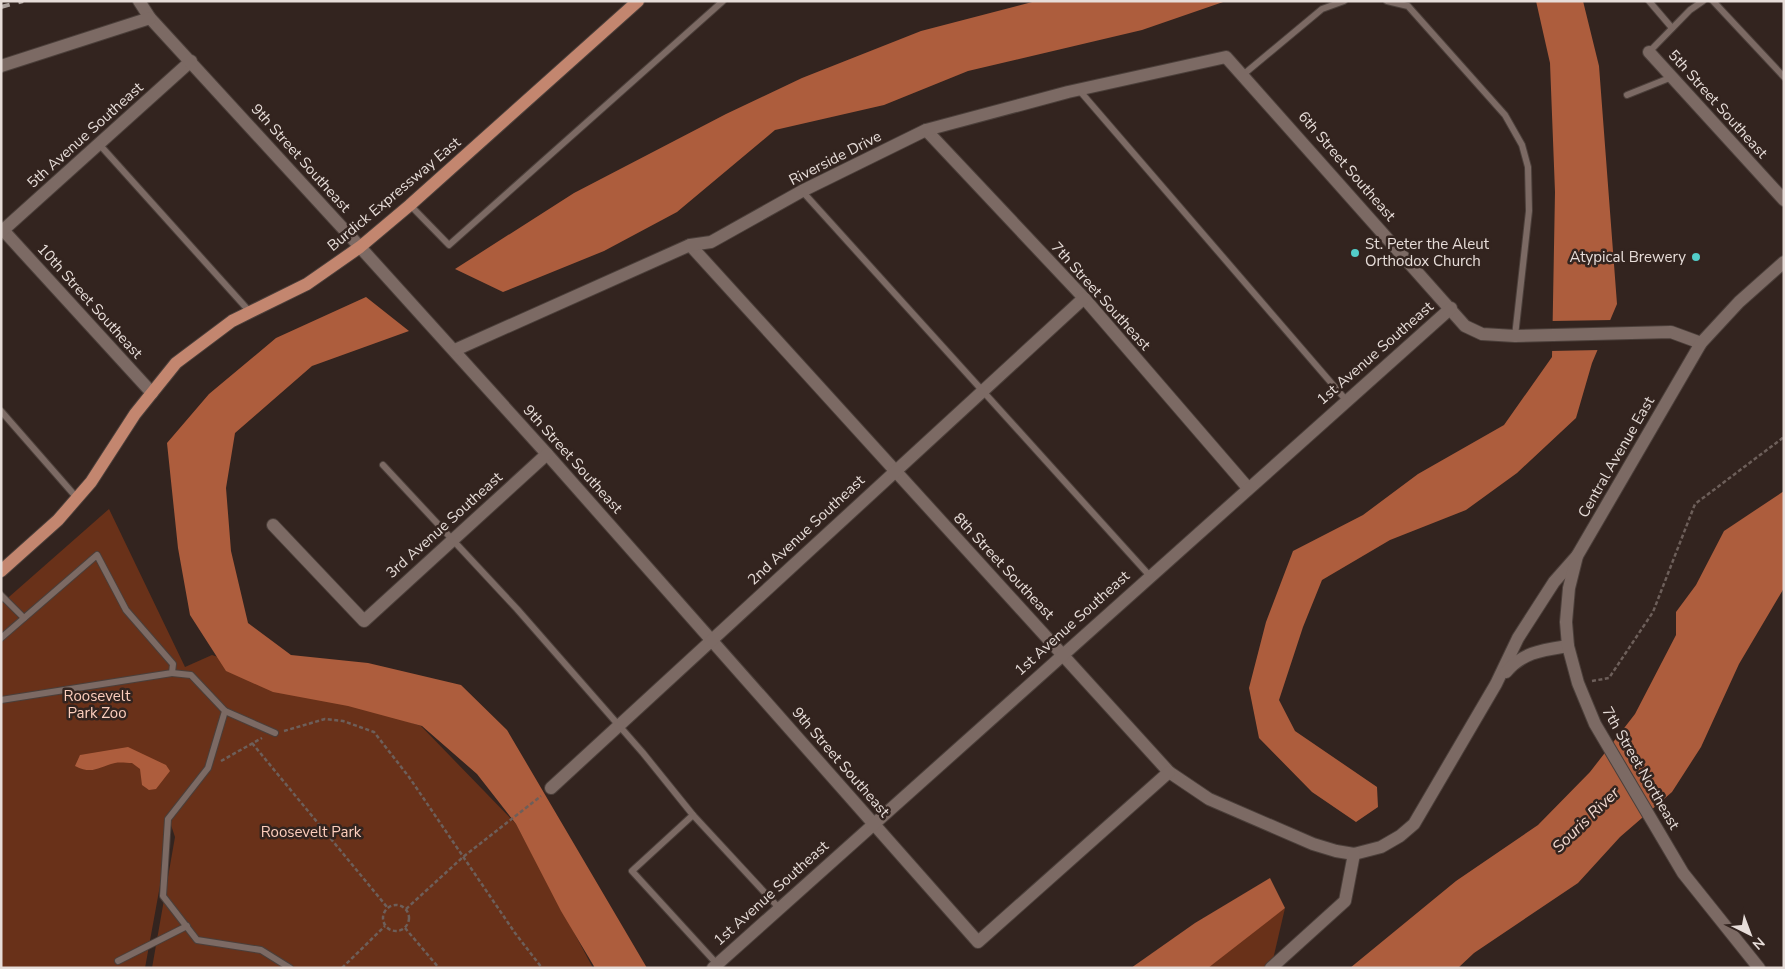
<svg xmlns="http://www.w3.org/2000/svg" width="1785" height="969" font-family="'Nunito Sans',sans-serif">
<style>
.green{fill:#693119}
.water{fill:#ad5d3d}
.pier{fill:#33241f}
.lines{fill:none;stroke-linecap:round;stroke-linejoin:round}
.service-casing{stroke:#4b3f3a;stroke-width:8}
.minor-casing{stroke:#4b3f3a;stroke-width:14}
.tertiary-casing{stroke:#4b3f3a;stroke-width:14}
.primary-casing{stroke:#4b3f3a;stroke-width:14}
.path{stroke:#6d5f5a;stroke-width:2.5;stroke-dasharray:4 2.5;stroke-linecap:butt}
.service{stroke:#7c6a64;stroke-width:6}
.minor{stroke:#7c6a64;stroke-width:12}
.tertiary{stroke:#7c6a64;stroke-width:12}
.primary{stroke:#c3866f;stroke-width:12}
.rail{stroke:#aa9f9a;stroke-width:4;stroke-dasharray:9 9;stroke-linecap:butt}
.poi-dot{fill:#53cdc9;stroke:#33241f;stroke-width:2}
.labels{text-anchor:middle;dominant-baseline:central;stroke-width:5;stroke-linejoin:round;paint-order:stroke}
.street-label{font-size:15px;fill:#e7ddd9;stroke:#33241f}
.poi-label{font-size:15px;fill:#e7ddd9;stroke:#33241f;text-anchor:start}
.park-label{font-size:15px;fill:#fdcfbe;stroke:#33241f}
.water-label{font-size:16px;font-style:italic;fill:#f1d9d0;stroke:#33241f}
</style>
<rect width="100%" height="100%" fill="#33241f"/>
<!-- green -->
<g class="green">
<path d="M 109,509 L 185,667 L 212,655 L 421,726 L 516,824 L 593,968 L 152,968 L 175,837 L 171,825 L 145,968 L 1,968 L 1,604 Z"/>
<path d="M 1285,908 L 1271,968 L 1180,968 Z"/>
</g>
<!-- water -->
<g class="water">
<path d="M 1036,1 L 1226,1 L 1142,30 L 968,71 L 884,105 L 775,130 L 677,212 L 604,251 L 503,292 L 455,269 L 574,193 L 726,114 L 802,78 L 921,31 Z"/>
<path d="M 1536,1 L 1583,1 L 1599,66 L 1617,304 L 1592,363 L 1576,418 L 1517,473 L 1466,510 L 1390,540 L 1322,580 L 1303,627 L 1279,700 L 1295,731 L 1377,787 L 1378,807 L 1356,822 L 1312,792 L 1259,738 L 1249,688 L 1266,622 L 1293,551 L 1363,515 L 1418,474 L 1504,425 L 1552,357 L 1555,192 L 1550,63 Z"/>
<path d="M 366,297 L 409,331 L 312,366 L 235,433 L 226,488 L 231,551 L 248,623 L 291,655 L 368,663 L 461,685 L 507,730 L 647,968 L 595,968 L 561,911 L 516,824 L 477,774 L 422,726 L 348,706 L 273,692 L 226,671 L 190,615 L 178,548 L 167,443 L 209,394 L 276,338 Z"/>
<path d="M 1784,491 L 1784,588 L 1739,664 L 1701,747 L 1672,792 L 1620,837 L 1578,883 L 1474,953 L 1458,968 L 1350,968 L 1456,881 L 1538,825 L 1590,772 L 1635,714 L 1676,635 L 1676,612 L 1696,585 L 1724,531 Z"/>
<path d="M 128,747 L 166,765 L 170,771 L 156,789 L 149,790 L 142,785 L 140,769 L 132,763 C 127,763 120,762 115,763 C 98,767 93,775 75,766 L 80,755 Z"/>
<path d="M 1270,878 L 1285,908 L 1208,968 L 1131,968 L 1195,923 Z"/>
</g>
<!-- pier -->
<path class="pier" d="M 1613,320 L 1600,350 L 1550,351 L 1552,321 Z"/>
<g class="lines">
<!-- service casing -->
<g class="service-casing">
<g id="service">
<path d="M 1387,1 L 1408,6 L 1505,115 L 1522,145 L 1528,167 L 1529,211 L 1515,336"/>
<path d="M 1649,1 L 1672,28"/>
<path d="M 1713,1 L 1784,77"/>
<path d="M 1649,52 L 1690,10 L 1703,1"/>
<path d="M 1244,74 L 1322,9 L 1344,1"/>
<path d="M 1079,90 L 1346,400"/>
<path d="M 1627,95 L 1672,77"/>
<path d="M 99,144 L 250,312"/>
<path d="M 802,191 L 1149,575"/>
<path d="M 410,205 L 449,245 L 723,1"/>
<path d="M 1,411 L 77,498"/>
<path d="M 383,465 L 517,609 L 643,753 L 693,815 L 779,908"/>
<path d="M 1,595 L 24,618"/>
<path d="M 1,638 L 97,555 L 126,610 L 173,664 L 172,673 L 1,700"/>
<path d="M 172,673 L 191,675 L 225,711 L 208,768 L 168,819 L 163,896 L 197,940 L 261,950 L 290,968"/>
<path d="M 225,711 L 275,733"/>
<path d="M 693,815 L 632,871 L 717,964"/>
<path d="M 118,961 L 187,926"/>
</g>
</g>
<!-- minor casing -->
<g class="minor-casing">
<g id="minor">
<path d="M 1649,52 L 1784,200"/>
<path d="M 926,130 L 1084,298 L 1248,488"/>
<path d="M 3,230 L 152,393"/>
<path d="M 1,232 L 191,61"/>
<path d="M 690,245 L 1169,772 L 1209,799 L 1313,844 L 1336,851 L 1354,854 L 1381,847 L 1400,836 L 1414,824 L 1496,684 L 1518,638 L 1554,582 L 1577,556"/>
<path d="M 360,247 L 547,454 L 978,942 L 1169,772"/>
<path d="M 455,350 L 690,245 L 711,242 L 802,191 L 926,130 L 1068,92 L 1226,57 L 1465,326 L 1482,334 L 1515,336 L 1671,332 L 1701,343"/>
<path d="M 273,525 L 364,621 L 547,454"/>
<path d="M 1506,672 C 1523,652 1543,650 1568,646"/>
<path d="M 551,788 L 1084,298"/>
<path d="M 713,968 L 1451,308"/>
<path d="M 1271,968 L 1345,901 L 1354,854"/>
</g>
</g>
<!-- tertiary casing -->
<g class="tertiary-casing">
<g id="tertiary">
<path d="M 139,1 L 150,18 L 360,247"/>
<path d="M 1,66 L 150,18"/>
<path d="M 1759,968 L 1683,873 L 1595,724 L 1578,683 L 1568,646 L 1566,622 L 1569,588 L 1577,556 L 1701,343 L 1739,302 L 1784,262"/>
</g>
</g>
<!-- primary casing -->
<g class="primary-casing">
<path id="primary" d="M 1,571 L 58,520 L 91,482 L 135,414 L 176,363 L 232,321 L 307,284 L 360,247 L 410,205 L 638,1"/>
</g>
<!-- path -->
<g class="path">
<path d="M 1592,681 L 1609,678 L 1653,612 L 1695,504 L 1784,437"/>
<path d="M 284,731 L 325,719 L 343,721 L 374,732 L 409,777 L 515,933 L 542,968"/>
<path d="M 252,743 L 387,907"/>
<path d="M 221,761 L 262,738"/>
<circle cx="396" cy="918" r="13"/>
<path d="M 406,909 L 463,857 L 541,796"/>
<path d="M 405,928 L 439,968"/>
<path d="M 342,968 L 385,926"/>
</g>
<!-- service -->
<use href="#service" class="service"/>
<!-- minor -->
<use href="#minor" class="minor"/>
<!-- tertiary -->
<use href="#tertiary" class="tertiary"/>
<!-- primary -->
<use href="#primary" class="primary"/>
<!-- rail -->
<path class="rail" d="M 1,7 L 23,1"/>
</g>
<!-- markers -->
<g class="poi-dot">
<circle cx="1355" cy="253" r="5"/>
<circle cx="1696" cy="257" r="5"/>
</g>
<g class="labels">
<!-- street labels -->
<g class="street-label">
<text transform="translate(1718 104) rotate(48)">5th Street Southeast</text>
<text transform="translate(85 135) rotate(-42)">5th Avenue Southeast</text>
<text transform="translate(301 158) rotate(48)">9th Street Southeast</text>
<text transform="translate(835 158) rotate(-27)">Riverside Drive</text>
<text transform="translate(1347 166) rotate(49)">6th Street Southeast</text>
<text transform="translate(394 194) rotate(-40)">Burdick Expressway East</text>
<text transform="translate(1101 296) rotate(48)">7th Street Southeast</text>
<text transform="translate(90 301) rotate(48)">10th Street Southeast</text>
<text transform="translate(1375 353) rotate(-41)">1st Avenue Southeast</text>
<text transform="translate(1616 457) rotate(-60)">Central Avenue East</text>
<text transform="translate(573 459) rotate(48)">9th Street Southeast</text>
<text transform="translate(444 525) rotate(-42)">3rd Avenue Southeast</text>
<text transform="translate(806 530) rotate(-43)">2nd Avenue Southeast</text>
<text transform="translate(1004 566) rotate(47)">8th Street Southeast</text>
<text transform="translate(1072 623) rotate(-42)">1st Avenue Southeast</text>
<text transform="translate(841 762) rotate(49)">9th Street Southeast</text>
<text transform="translate(1641 768) rotate(60)">7th Street Northeast</text>
<text transform="translate(771 893) rotate(-42)">1st Avenue Southeast</text>
</g>
<!-- poi labels -->
<g class="poi-label">
<text x="1365" y="244">St. Peter the Aleut<tspan x="1365" dy="17">Orthodox Church</tspan></text>
<text x="1686" y="257" text-anchor="end">Atypical Brewery</text>
</g>
<!-- park labels -->
<g class="park-label">
<text x="97" y="696">Roosevelt<tspan x="97" dy="17">Park Zoo</tspan></text>
<text x="311" y="832">Roosevelt Park</text>
</g>
<!-- water labels -->
<g class="water-label">
<text transform="translate(1586 820) rotate(-44)">Souris River</text>
</g>
</g>
<!-- border -->
<rect width="1785" height="969" fill="none" stroke="#e7ddd9" stroke-width="5"/>
<!-- north arrow -->
<g transform="translate(1750 934) rotate(138)" stroke="#33241f" stroke-width="4" paint-order="stroke">
<path d="M0-4L9 19L0 12L-9 19Z" fill="#e7ddd9"/>
<text y="-8" font-size="14" font-weight="bold" text-anchor="middle" fill="#e7ddd9">N</text>
</g>
</svg>
